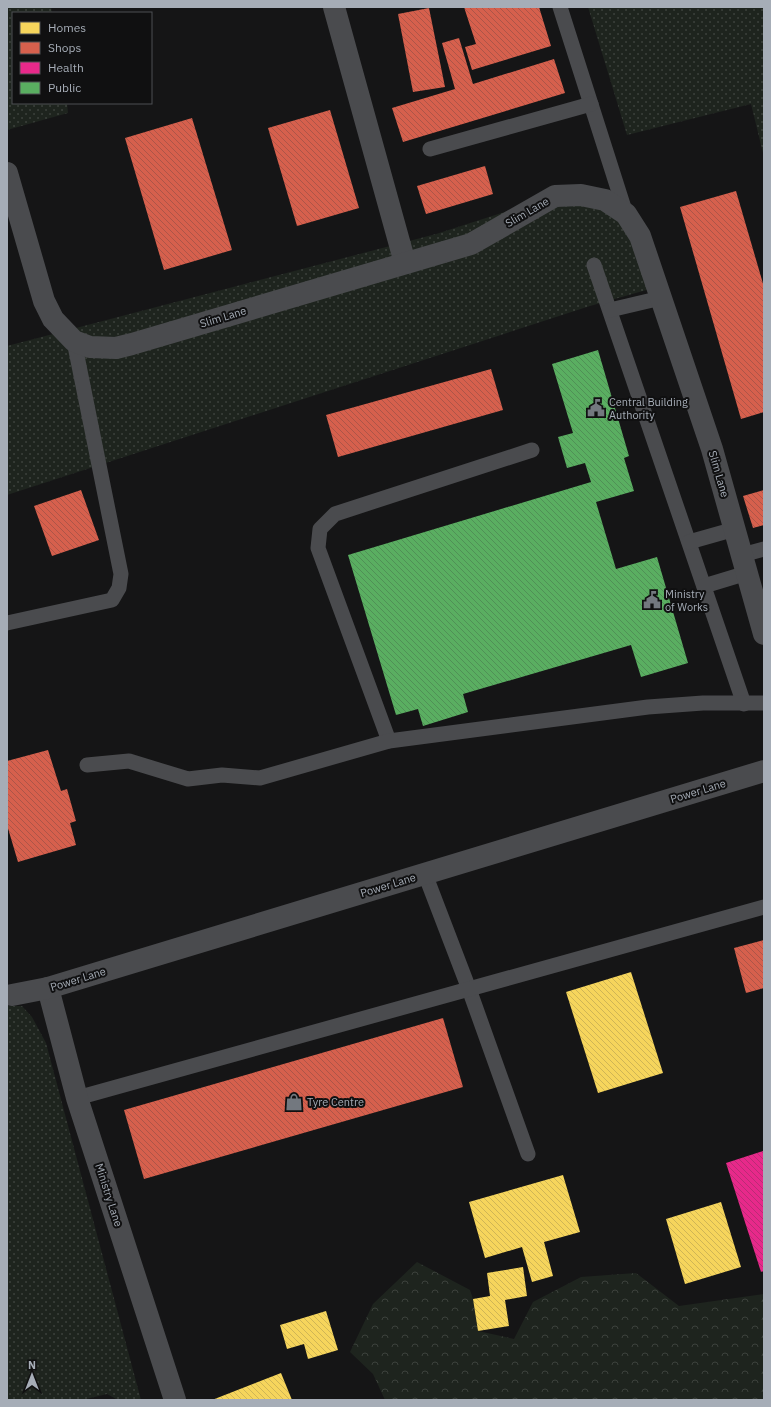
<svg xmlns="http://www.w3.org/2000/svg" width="771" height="1407" font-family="'IBM Plex Sans',sans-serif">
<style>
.grass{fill:url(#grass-dots)}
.forest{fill:url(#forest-crowns)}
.homes{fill:url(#homes-back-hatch)}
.shops{fill:url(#shops-back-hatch)}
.health{fill:url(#health-back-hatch)}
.public{fill:url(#public-back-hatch)}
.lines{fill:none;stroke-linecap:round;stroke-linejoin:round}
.lane{stroke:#4a4b4e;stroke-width:15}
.street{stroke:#4a4b4e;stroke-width:22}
.labels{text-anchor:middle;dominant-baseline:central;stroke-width:4;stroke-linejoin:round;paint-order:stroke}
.street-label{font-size:11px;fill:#a6adb7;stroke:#101011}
.poi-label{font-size:11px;fill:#a6adb7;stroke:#101011;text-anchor:start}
</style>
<defs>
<pattern id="grass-dots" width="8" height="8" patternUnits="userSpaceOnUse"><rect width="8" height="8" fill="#1e241e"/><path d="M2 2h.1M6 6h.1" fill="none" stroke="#3c413c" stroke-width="1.8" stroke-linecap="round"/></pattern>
<pattern id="forest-crowns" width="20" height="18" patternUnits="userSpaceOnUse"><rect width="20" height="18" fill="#1e241e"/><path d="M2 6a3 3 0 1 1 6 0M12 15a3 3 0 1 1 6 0" fill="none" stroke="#3c413c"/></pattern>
<pattern id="homes-back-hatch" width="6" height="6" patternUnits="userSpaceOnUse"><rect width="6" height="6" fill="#f6d55c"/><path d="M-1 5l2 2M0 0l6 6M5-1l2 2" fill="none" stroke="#cfb555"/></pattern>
<pattern id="shops-back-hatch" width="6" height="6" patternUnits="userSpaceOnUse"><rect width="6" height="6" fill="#d6604d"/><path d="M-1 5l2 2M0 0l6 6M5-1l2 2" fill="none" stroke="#ad5548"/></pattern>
<pattern id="health-back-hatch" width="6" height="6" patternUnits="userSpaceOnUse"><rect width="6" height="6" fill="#e7298a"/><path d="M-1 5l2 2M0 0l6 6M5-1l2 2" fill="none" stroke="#ba2c75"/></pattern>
<pattern id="public-back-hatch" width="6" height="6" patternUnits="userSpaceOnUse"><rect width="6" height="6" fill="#5aae61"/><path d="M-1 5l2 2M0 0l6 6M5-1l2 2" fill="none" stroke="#509056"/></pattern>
</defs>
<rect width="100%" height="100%" fill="#151516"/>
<!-- grass -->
<g class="grass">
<path d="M 7,7 L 51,7 L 52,13 L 13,13 L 13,103 L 67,103 L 68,113 L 7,130 Z"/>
<path d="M 588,7 L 764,7 L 764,157 L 751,104 L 627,135 Z"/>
<path d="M 555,196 L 626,214 L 657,287 L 590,306 L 7,495 L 7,346 L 436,234 Z"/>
<path d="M 7,1006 L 22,1006 L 32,1017 L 46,1043 L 141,1400 L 118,1400 L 107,1394 L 82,1400 L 7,1400 Z"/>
</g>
<!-- forest -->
<path class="forest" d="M 417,1262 L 470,1290 L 473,1299 L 478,1331 L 514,1339 L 533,1302 L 581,1277 L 636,1273 L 679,1306 L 764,1294 L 764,1400 L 385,1400 L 373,1374 L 350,1352 L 373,1304 Z"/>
<!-- homes -->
<g class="homes">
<path d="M 631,972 L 663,1073 L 598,1093 L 566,992 Z"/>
<path d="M 563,1175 L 580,1232 L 544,1242 L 553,1276 L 532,1282 L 522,1247 L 485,1258 L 469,1202 Z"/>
<path d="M 721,1202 L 741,1267 L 685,1284 L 666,1219 Z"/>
<path d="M 523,1267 L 527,1296 L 505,1300 L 509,1326 L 478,1331 L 473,1299 L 490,1296 L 487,1273 Z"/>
<path d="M 326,1311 L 338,1350 L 308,1359 L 304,1344 L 287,1349 L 280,1325 Z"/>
<path d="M 281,1373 L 292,1400 L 212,1400 Z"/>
</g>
<!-- shops -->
<g class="shops">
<path d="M 464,7 L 539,7 L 551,46 L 472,70 L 465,47 L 476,44 Z"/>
<path d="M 429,8 L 445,87 L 413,92 L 398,14 Z"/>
<path d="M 459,38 L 473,84 L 554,59 L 565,93 L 403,142 L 392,108 L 455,89 L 442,43 Z"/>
<path d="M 330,110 L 359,208 L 297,226 L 268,128 Z"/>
<path d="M 192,118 L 232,250 L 164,270 L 125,138 Z"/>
<path d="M 485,166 L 493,194 L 426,214 L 417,186 Z"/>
<path d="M 736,191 L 764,287 L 764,412 L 741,419 L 680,207 Z"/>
<path d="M 491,369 L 503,410 L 338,457 L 326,415 Z"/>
<path d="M 81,490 L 99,540 L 52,556 L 34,506 Z"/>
<path d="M 764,490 L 764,525 L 753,528 L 743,496 Z"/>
<path d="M 48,750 L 61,791 L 67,789 L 76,821 L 70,823 L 76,845 L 18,862 L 7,825 L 7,761 Z"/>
<path d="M 764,940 L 764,988 L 746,993 L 734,948 Z"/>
<path d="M 443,1018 L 463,1087 L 144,1179 L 124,1110 Z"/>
</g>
<!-- health -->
<path class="health" d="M 763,1151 L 764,1156 L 764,1271 L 761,1272 L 726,1163 Z"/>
<!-- public -->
<path class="public" d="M 598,350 L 629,456 L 624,458 L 634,491 L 596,502 L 616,569 L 657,557 L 688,663 L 641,677 L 631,645 L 463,694 L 468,712 L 423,726 L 418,709 L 396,715 L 348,555 L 591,482 L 585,463 L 567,468 L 558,437 L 573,433 L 552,364 Z"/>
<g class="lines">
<!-- lane -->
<g class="lane">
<path d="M 560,7 L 626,214"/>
<path d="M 430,149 L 591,104"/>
<path d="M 594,265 L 744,704"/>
<path d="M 610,310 L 661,298"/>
<path d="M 689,542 L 735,529"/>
<path d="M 742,555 L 764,549"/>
<path d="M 704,586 L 747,573"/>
<path d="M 7,623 L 112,600 L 119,588 L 121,574 L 74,341"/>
<path d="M 389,741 L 318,548 L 320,529 L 335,514 L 532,450"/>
<path d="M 87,765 L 129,761 L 188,779 L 222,775 L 260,778 L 389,741 L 648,707 L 703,703 L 764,703"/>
<path d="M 425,874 L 469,989 L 528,1154"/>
<path d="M 77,1098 L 764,907"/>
</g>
<!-- street -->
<g class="street">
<path d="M 334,7 L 405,263"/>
<path d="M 7,173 L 44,301 L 53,319 L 74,341 L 90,347 L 116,348 L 132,344 L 471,244 L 555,196 L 581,195 L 605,200 L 626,214 L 640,236 L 712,449 L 764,634"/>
<path d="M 48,988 L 77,1098 L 175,1400"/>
<path d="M 12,995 L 48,988 L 764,771"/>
</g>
</g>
<!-- icons -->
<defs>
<g id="civic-bare" transform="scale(1.38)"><path d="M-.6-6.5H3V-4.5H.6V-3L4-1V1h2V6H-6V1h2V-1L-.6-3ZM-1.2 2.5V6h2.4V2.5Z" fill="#73787f" stroke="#101011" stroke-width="2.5" paint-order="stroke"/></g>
<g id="shop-bare" transform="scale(1.38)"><path d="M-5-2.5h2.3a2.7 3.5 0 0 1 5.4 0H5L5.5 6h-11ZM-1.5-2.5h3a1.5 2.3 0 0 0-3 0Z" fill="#73787f" stroke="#101011" stroke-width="2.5" paint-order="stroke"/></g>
</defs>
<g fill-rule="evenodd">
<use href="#civic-bare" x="596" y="408"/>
<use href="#civic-bare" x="652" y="600"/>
<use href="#shop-bare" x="294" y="1102"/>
</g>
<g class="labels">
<!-- street labels -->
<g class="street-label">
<text transform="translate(527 212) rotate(-30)">Slim Lane</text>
<text transform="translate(223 317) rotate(-17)">Slim Lane</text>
<text transform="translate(719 474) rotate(74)">Slim Lane</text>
<text transform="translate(698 791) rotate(-17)">Power Lane</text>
<text transform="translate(388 885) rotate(-17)">Power Lane</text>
<text transform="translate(78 979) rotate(-17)">Power Lane</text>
<text transform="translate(109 1195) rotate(72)">Ministry Lane</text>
</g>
<!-- poi labels -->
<g class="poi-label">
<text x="609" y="402">Central Building<tspan x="609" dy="13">Authority</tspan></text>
<text x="665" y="594">Ministry<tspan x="665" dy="13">of Works</tspan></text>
<text x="307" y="1102">Tyre Centre</text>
</g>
</g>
<!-- border -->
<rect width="771" height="1407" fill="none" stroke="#a6adb7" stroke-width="16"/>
<!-- legend -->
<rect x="12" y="12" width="140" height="92" fill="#101011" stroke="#4c4f53"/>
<rect x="20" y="22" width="20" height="12" fill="#f6d55c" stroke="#4c4f53"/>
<text x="48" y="32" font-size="12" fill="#a6adb7">Homes</text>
<rect x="20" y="42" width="20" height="12" fill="#d6604d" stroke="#4c4f53"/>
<text x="48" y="52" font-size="12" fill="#a6adb7">Shops</text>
<rect x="20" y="62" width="20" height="12" fill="#e7298a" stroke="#4c4f53"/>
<text x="48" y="72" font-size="12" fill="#a6adb7">Health</text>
<rect x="20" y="82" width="20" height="12" fill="#5aae61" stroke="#4c4f53"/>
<text x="48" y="92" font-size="12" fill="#a6adb7">Public</text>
<!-- north arrow -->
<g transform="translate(32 1375)" stroke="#101011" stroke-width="3" paint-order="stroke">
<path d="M0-3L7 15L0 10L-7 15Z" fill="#a6adb7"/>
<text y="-6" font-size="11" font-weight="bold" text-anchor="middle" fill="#a6adb7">N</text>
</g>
</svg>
